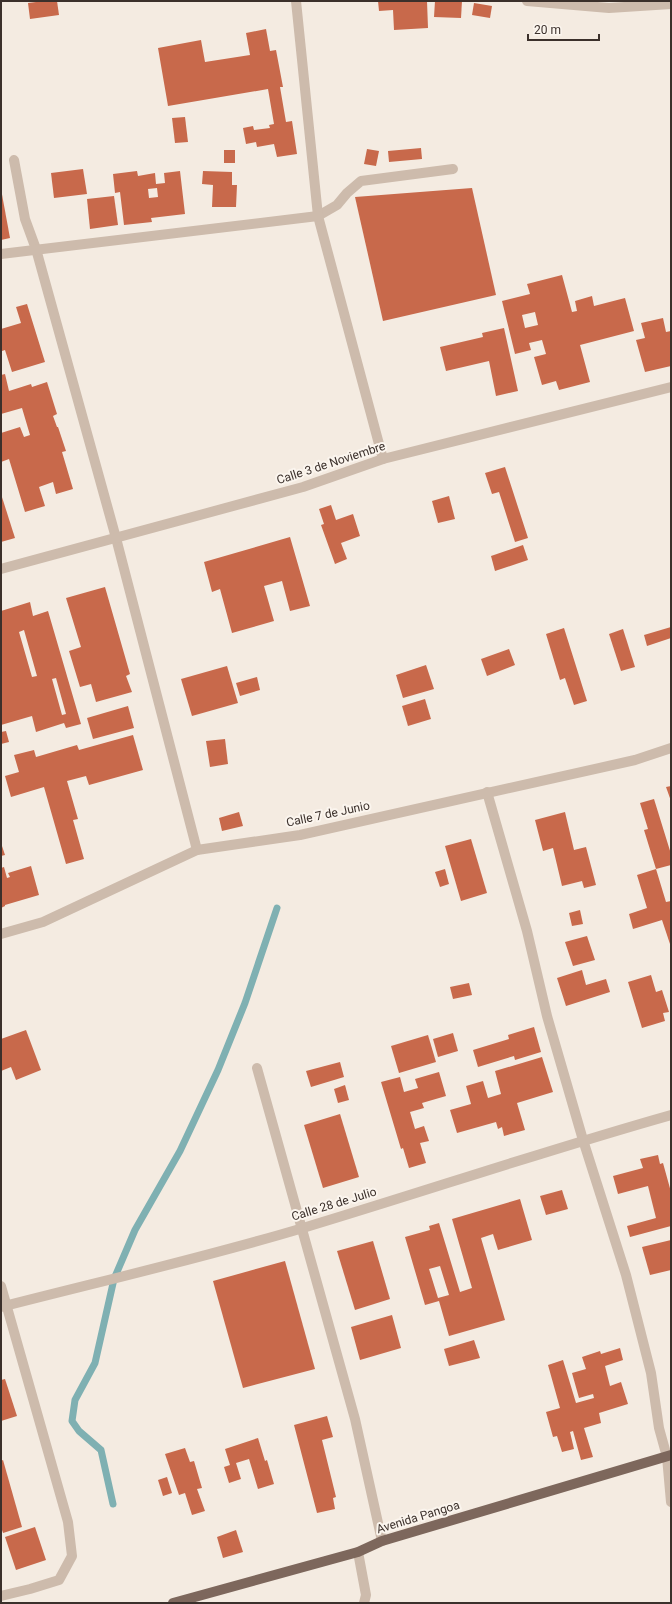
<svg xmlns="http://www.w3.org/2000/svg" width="672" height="1604" font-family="Roboto,sans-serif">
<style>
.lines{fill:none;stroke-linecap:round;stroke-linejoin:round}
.stream{stroke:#7fb0b2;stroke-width:7}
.building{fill:#c8694b;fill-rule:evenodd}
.service{stroke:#cdbbac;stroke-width:10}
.minor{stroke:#cdbbac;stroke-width:10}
.primary{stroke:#7d675c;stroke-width:10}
.labels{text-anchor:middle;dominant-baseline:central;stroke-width:4;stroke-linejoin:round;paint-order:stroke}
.street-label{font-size:12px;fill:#3b302b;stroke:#fbf5ee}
</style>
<rect width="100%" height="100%" fill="#f4ebe1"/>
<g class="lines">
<!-- stream -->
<path class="stream" d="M 113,1504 L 101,1450 L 79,1431 L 72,1421 L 75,1400 L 95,1363 L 114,1279 L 135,1230 L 180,1151 L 218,1070 L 245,1003 L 277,908"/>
</g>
<!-- building -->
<g class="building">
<path d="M 44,1 L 57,1 L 59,15 L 30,19 L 28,3 Z"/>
<path d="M 378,1 L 427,1 L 428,28 L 394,30 L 393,10 L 379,11 Z"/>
<path d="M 435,1 L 462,1 L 461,18 L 434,17 Z"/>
<path d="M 474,3 L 492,6 L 490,18 L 472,15 Z"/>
<path d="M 266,29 L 270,51 L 276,50 L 283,87 L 280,87 L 286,122 L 292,121 L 297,154 L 277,157 L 274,144 L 257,147 L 256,142 L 246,144 L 243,128 L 253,126 L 254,130 L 270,128 L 269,125 L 274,124 L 268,89 L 168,106 L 158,48 L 201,40 L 205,62 L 250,55 L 246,33 Z"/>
<path d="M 185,117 L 188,142 L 175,143 L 172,118 Z"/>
<path d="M 421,148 L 422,159 L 389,162 L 388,151 Z"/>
<path d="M 367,149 L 379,151 L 376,166 L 364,164 Z"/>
<rect x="224" y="150" width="11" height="13"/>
<path d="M 83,169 L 87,194 L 54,198 L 51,173 Z"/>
<path d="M 137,171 L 138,176 L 155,173 L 156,184 L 165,183 L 164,173 L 180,171 L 185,214 L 151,218 L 152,222 L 124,225 L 120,192 L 115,193 L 113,174 ZM 157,188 L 158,197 L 149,198 L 148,189 Z"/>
<path d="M 203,171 L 232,172 L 232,185 L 237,185 L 236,207 L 212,207 L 213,185 L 202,184 Z"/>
<path d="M 472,188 L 496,295 L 383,321 L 355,197 Z"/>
<path d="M 1,189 L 10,238 L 1,240 Z"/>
<path d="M 114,196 L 118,225 L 90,229 L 87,199 Z"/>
<path d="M 562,275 L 572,312 L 577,311 L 575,301 L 592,296 L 594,306 L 625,298 L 634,331 L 580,345 L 590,382 L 559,390 L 556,381 L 542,385 L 534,357 L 546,354 L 542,340 L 529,343 L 531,350 L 515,354 L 502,301 L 530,294 L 527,284 ZM 535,312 L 538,325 L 525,328 L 522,315 Z"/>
<path d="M 27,304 L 45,362 L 12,372 L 5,350 L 2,351 L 1,348 L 1,329 L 21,323 L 16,307 Z"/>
<path d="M 663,318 L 666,332 L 671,331 L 671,366 L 645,372 L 636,340 L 645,338 L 641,323 Z"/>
<path d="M 504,328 L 518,391 L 496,396 L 489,361 L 446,371 L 440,347 L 483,337 L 482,333 Z"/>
<path d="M 5,374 L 9,391 L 31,384 L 32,387 L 47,382 L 57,414 L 53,416 L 57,427 L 58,427 L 66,451 L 62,452 L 73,489 L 56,494 L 53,482 L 39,487 L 45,506 L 25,512 L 9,459 L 1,462 L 1,433 L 20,427 L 24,437 L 30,435 L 22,408 L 1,414 L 1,375 Z"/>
<path d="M 505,467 L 528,538 L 515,542 L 499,492 L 492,494 L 485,473 Z"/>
<path d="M 1,494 L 15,538 L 1,542 Z"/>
<path d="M 449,496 L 455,519 L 438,523 L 432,501 Z"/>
<path d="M 331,505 L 336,520 L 353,514 L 360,536 L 341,543 L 347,559 L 335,564 L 321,525 L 324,524 L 319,509 Z"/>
<path d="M 290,537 L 310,606 L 290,611 L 282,581 L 264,586 L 274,621 L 232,633 L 220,589 L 212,592 L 204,562 Z"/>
<path d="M 523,545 L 528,560 L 495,571 L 491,556 Z"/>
<path d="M 105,587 L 130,674 L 126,676 L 132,692 L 96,702 L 91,684 L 80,687 L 69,651 L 81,647 L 66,598 Z"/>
<path d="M 30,602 L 33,616 L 48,611 L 81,724 L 66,728 L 64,723 L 36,732 L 32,716 L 1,725 L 1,611 ZM 24,630 L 37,676 L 32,677 L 19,632 ZM 56,678 L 66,714 L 62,715 L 52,679 Z"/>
<path d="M 671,627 L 671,638 L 647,646 L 644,635 Z"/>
<path d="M 564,628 L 587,701 L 574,705 L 565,678 L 560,680 L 546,634 Z"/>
<path d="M 623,629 L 635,667 L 621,671 L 609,634 Z"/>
<path d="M 509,649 L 515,665 L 487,676 L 481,659 Z"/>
<path d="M 426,665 L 434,689 L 403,698 L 396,675 Z"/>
<path d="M 227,666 L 238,703 L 192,716 L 181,679 Z"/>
<path d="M 257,677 L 260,690 L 240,696 L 236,683 Z"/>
<path d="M 425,699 L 431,719 L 408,726 L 402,706 Z"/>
<path d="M 128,706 L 134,728 L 93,739 L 87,718 Z"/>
<path d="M 6,731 L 9,742 L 1,744 L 1,732 Z"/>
<path d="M 133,735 L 143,770 L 89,785 L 86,776 L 67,781 L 78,819 L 73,820 L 84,859 L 66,864 L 44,787 L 11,797 L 5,776 L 19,772 L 14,755 L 34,750 L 36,757 L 77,745 L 79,750 Z"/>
<path d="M 225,739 L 228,764 L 210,767 L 206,741 Z"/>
<path d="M 671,786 L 671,801 L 666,787 Z"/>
<path d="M 654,799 L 671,854 L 671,865 L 656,869 L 666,902 L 671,901 L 671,944 L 670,944 L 662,920 L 633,929 L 629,914 L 647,908 L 637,875 L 656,869 L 644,830 L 648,829 L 640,803 Z"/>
<path d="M 239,812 L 243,826 L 222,831 L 219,818 Z"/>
<path d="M 565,812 L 574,850 L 586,847 L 596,885 L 584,888 L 582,881 L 562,886 L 553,848 L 543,851 L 535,820 Z"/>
<path d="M 471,839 L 487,893 L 461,901 L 445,846 Z"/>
<path d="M 1,843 L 5,855 L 1,856 Z"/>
<path d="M 31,866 L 39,895 L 5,905 L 5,906 L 1,908 L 1,868 L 4,867 L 7,878 L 10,877 L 8,873 Z"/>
<path d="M 445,869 L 449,884 L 440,887 L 435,872 Z"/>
<path d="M 580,910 L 583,924 L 572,926 L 569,913 Z"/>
<path d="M 587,936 L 595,960 L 573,966 L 565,942 Z"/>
<path d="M 582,970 L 586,985 L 606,979 L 610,992 L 566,1006 L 557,978 Z"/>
<path d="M 651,975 L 656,992 L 662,990 L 669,1012 L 663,1013 L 665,1021 L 642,1028 L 628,982 Z"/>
<path d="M 469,983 L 472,995 L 453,999 L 450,987 Z"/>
<path d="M 534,1027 L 541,1052 L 515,1060 L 514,1056 L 478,1067 L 473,1050 L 509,1039 L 508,1035 Z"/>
<path d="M 26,1030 L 41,1070 L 16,1080 L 11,1067 L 1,1071 L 1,1039 Z"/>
<path d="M 453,1033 L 458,1051 L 438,1057 L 433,1039 Z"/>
<path d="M 428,1035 L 436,1062 L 399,1073 L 391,1046 Z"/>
<path d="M 542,1057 L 553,1092 L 517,1103 L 525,1130 L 504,1136 L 502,1127 L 498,1129 L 496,1122 L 457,1133 L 450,1110 L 471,1104 L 466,1086 L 483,1081 L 488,1098 L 501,1094 L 495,1071 Z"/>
<path d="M 340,1062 L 344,1077 L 311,1087 L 306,1071 Z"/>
<path d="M 439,1072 L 446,1096 L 422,1103 L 424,1108 L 410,1112 L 415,1129 L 424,1126 L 429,1141 L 420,1143 L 426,1163 L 409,1168 L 403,1148 L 401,1149 L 381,1082 L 400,1077 L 404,1092 L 418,1088 L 415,1079 Z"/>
<path d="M 345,1085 L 349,1100 L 338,1103 L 334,1089 Z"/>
<path d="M 340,1114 L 359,1177 L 323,1188 L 304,1125 Z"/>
<path d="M 658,1155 L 660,1164 L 663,1163 L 671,1192 L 671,1226 L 630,1237 L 627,1226 L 656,1218 L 648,1186 L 618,1194 L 613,1176 L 643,1168 L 640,1159 Z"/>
<path d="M 562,1190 L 568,1209 L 546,1215 L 540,1196 Z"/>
<path d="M 520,1199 L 532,1240 L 498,1250 L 493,1234 L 481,1238 L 505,1320 L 449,1336 L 439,1301 L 425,1305 L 405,1237 L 430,1230 L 429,1226 L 439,1223 L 460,1292 L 472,1288 L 452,1219 ZM 440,1266 L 449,1295 L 438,1298 L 429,1269 Z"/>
<path d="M 671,1240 L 671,1270 L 650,1275 L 642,1247 Z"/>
<path d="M 373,1241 L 390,1299 L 355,1310 L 337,1251 Z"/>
<path d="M 285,1261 L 315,1369 L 243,1388 L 213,1281 Z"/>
<path d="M 392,1315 L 401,1348 L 360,1360 L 351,1327 Z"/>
<path d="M 474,1340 L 480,1358 L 449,1366 L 444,1349 Z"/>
<path d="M 620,1348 L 623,1360 L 605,1366 L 610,1386 L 621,1382 L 628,1404 L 599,1413 L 601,1423 L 584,1428 L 593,1457 L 581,1460 L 573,1431 L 570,1432 L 574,1449 L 562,1452 L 557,1436 L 553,1437 L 546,1412 L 560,1408 L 548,1365 L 563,1360 L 576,1403 L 594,1398 L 593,1394 L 579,1398 L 572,1373 L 586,1369 L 582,1357 L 600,1351 L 601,1354 Z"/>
<path d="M 5,1379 L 17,1416 L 1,1421 L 1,1380 Z"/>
<path d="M 327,1416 L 333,1437 L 322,1440 L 336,1497 L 333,1498 L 335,1509 L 317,1513 L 294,1425 Z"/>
<path d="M 258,1438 L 265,1461 L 267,1460 L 274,1484 L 258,1489 L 249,1459 L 236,1463 L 241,1479 L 229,1483 L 224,1467 L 230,1465 L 225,1449 Z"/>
<path d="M 185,1448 L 190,1462 L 194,1461 L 202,1488 L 197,1489 L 205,1511 L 192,1515 L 185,1493 L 179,1495 L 165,1454 Z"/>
<path d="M 3,1460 L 22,1527 L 3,1533 L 1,1527 L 1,1461 Z"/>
<path d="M 167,1477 L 172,1493 L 163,1496 L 158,1480 Z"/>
<path d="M 35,1527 L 46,1560 L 16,1570 L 5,1537 Z"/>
<path d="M 236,1530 L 243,1552 L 223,1558 L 217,1537 Z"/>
</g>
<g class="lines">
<!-- service -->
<g class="service">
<path d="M 318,216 L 337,205 L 347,193 L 361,181 L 453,169"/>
<path d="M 487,792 L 527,931 L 547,1016 L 583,1140 L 626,1275 L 651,1373 L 659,1428 L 667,1457 L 671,1502"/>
<path d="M 257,1068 L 355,1419 L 382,1541"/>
</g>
<!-- minor -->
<g class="minor">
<path d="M 296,1 L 318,216 L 383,459"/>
<path d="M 527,1 L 609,8 L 671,4"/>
<path d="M 14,160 L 25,219 L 36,249 L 116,538 L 197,850"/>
<path d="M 1,254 L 318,216"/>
<path d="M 1,569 L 303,487 L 383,459 L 671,387"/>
<path d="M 1,934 L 43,922 L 197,850 L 300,835 L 635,760 L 671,748"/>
<path d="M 1,1286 L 68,1522 L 72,1556 L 59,1580 L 30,1589 L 1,1596"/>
<path d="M 1,1307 C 102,1281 203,1258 303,1228 C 426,1191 547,1150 671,1115"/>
<path d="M 358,1552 L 366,1595 L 364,1603"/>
</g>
<!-- primary -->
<path class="primary" d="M 173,1603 L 358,1552 L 382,1541 L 671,1455"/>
</g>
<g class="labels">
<!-- street labels -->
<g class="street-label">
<text transform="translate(331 463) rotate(-18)">Calle 3 de Noviembre</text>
<text transform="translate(328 814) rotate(-12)">Calle 7 de Junio</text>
<text transform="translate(334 1204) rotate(-17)">Calle 28 de Julio</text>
<text transform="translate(418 1517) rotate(-17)">Avenida Pangoa</text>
</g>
</g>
<!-- border -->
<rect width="672" height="1604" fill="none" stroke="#3b302b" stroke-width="4"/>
<!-- scale -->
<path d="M528 34v6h71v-6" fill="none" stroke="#3b302b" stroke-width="2"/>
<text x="534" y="34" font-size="12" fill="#3b302b" stroke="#fbf5ee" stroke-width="3" paint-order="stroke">20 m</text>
</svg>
